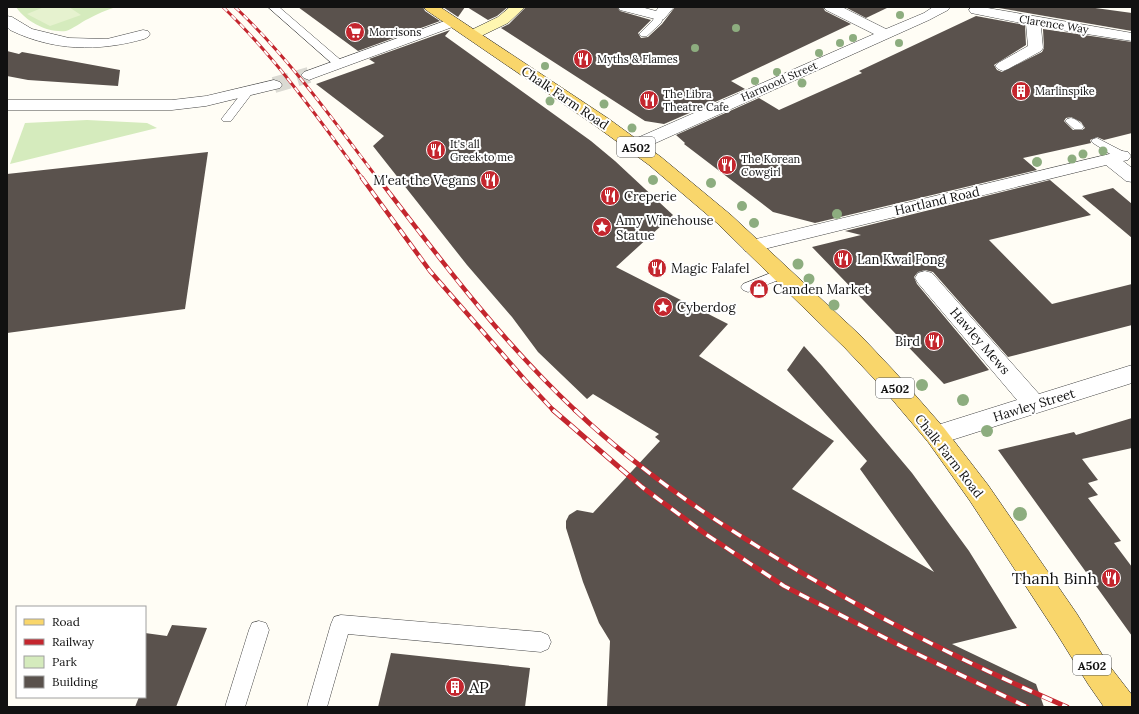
<svg xmlns="http://www.w3.org/2000/svg" width="1139" height="714" font-family="Lora,serif">
<style>
.green{fill:#d5ebbd}
.pitch{fill:#e6f2cf}
.building{fill:#5a524d;fill-rule:evenodd}
.lines{fill:none;stroke-linecap:round;stroke-linejoin:round}
.street-tunnel{stroke:#dbdad3;stroke-width:16;stroke-dasharray:16 8;stroke-linecap:butt}
.lane-casing{stroke:#444;stroke-width:1}
.street-casing{stroke:#444;stroke-width:1}
.secondary-casing{stroke:#333;stroke-width:1}
.primary-casing{stroke:#222;stroke-width:1}
.lane{fill:#fff;fill-rule:evenodd}
.street{fill:#fff;fill-rule:evenodd}
.secondary{fill:#fff6b0;fill-rule:evenodd}
.primary{fill:#f9d66b;fill-rule:evenodd}
.rail-far2-casing{stroke:#c4262e;stroke-width:3}
.rail-far1-casing{stroke:#c4262e;stroke-width:4.5}
.rail-casing{stroke:#c4262e;stroke-width:5}
.rail-far2{stroke:#fff;stroke-width:2;stroke-dasharray:6;stroke-linecap:butt}
.rail-far1{stroke:#fff;stroke-width:3;stroke-dasharray:8;stroke-linecap:butt}
.rail{stroke:#fff;stroke-width:3.5;stroke-dasharray:11;stroke-linecap:butt}
.tree{fill:#8dad7f}
.labels{text-anchor:middle;dominant-baseline:central;stroke-width:4;stroke-linejoin:round;paint-order:stroke}
.far-street-label{font-size:11px;fill:#111;stroke:#fff}
.far-poi-label{font-size:11px;fill:#111;stroke:#fff;text-anchor:start}
.shield{fill:#fff;stroke:#585858;stroke-width:1}
.shield-label{font-size:12px;font-weight:bold;fill:#111}
.street-label{font-size:13px;fill:#111;stroke:#fff}
.poi-label{font-size:13px;fill:#111;stroke:#fff;text-anchor:start}
.near-poi-label{font-size:16px;fill:#111;stroke:#fff;text-anchor:end}
</style>
<rect width="100%" height="100%" fill="#fffdf5"/>
<!-- green -->
<g class="green">
<path d="M 16,7 L 116,7 C 106,10 97,14 88,19 C 83,21 71,30 66,31 C 48,33 26,22 16,7 Z"/>
<path d="M 87,120 L 147,123 L 157,128 L 10,164 L 25,123 Z"/>
</g>
<!-- pitch -->
<path class="pitch" d="M 44,7 L 69,7 L 81,15 L 50,26 L 27,14 Z"/>
<!-- building -->
<g class="building">
<path d="M 298,7 L 423,7 L 425,11 L 440,21 L 358,51 Z"/>
<path d="M 443,7 L 465,7 L 458,17 Z"/>
<path d="M 467,7 L 508,7 L 497,16 L 488,20 Z"/>
<path d="M 526,7 L 617,7 L 620,11 L 651,20 L 638,33 L 641,38 L 648,37 L 662,24 L 675,7 L 823,7 L 825,11 L 851,24 L 731,81 L 745,89 L 664,124 L 645,121 L 501,28 L 509,24 Z"/>
<path d="M 845,7 L 889,7 L 866,18 Z"/>
<path d="M 993,7 L 1088,7 L 1132,13 L 1132,31 Z"/>
<path d="M 976,16 L 1025,25 L 1026,45 L 994,65 L 997,70 L 1002,72 L 1042,52 L 1044,48 L 1043,29 L 1132,42 L 1132,133 L 1104,140 L 1097,137 L 1090,140 L 1091,143 L 1023,158 L 1037,170 L 815,223 L 773,212 L 684,144 L 685,143 L 676,135 L 759,98 L 779,110 L 862,73 L 859,71 ZM 1071,117 L 1081,122 L 1085,128 L 1082,130 L 1073,130 L 1064,121 L 1066,118 Z"/>
<path d="M 450,30 L 445,36 L 591,141 L 615,161 L 673,215 L 616,267 L 728,324 L 699,356 L 834,441 L 792,489 L 934,572 L 860,469 L 867,461 L 787,370 L 804,346 L 822,366 L 912,473 L 969,551 L 1017,628 L 952,644 L 1036,684 L 1044,707 L 607,707 L 610,641 L 599,623 L 583,582 L 566,528 L 566,521 L 569,515 L 577,510 L 593,513 L 660,441 L 655,437 L 659,434 L 593,394 L 587,399 L 538,352 L 512,317 L 467,265 L 373,146 L 384,136 L 316,84 L 375,63 L 369,59 Z"/>
<path d="M 7,51 L 19,54 L 22,52 L 120,70 L 118,86 L 28,80 L 7,76 Z"/>
<path d="M 208,152 L 185,309 L 7,333 L 7,174 Z"/>
<path d="M 1050,180 L 1091,215 L 989,240 L 1052,304 L 1132,284 L 1132,325 L 1008,357 L 933,272 L 925,270 L 918,272 L 914,277 L 917,284 L 989,370 L 944,384 L 812,247 L 861,235 L 845,231 Z"/>
<path d="M 1113,188 L 1132,204 L 1132,238 L 1082,196 Z"/>
<path d="M 1132,418 L 1132,448 L 1082,459 L 1098,480 L 1088,483 L 1098,495 L 1088,498 L 1121,541 L 1114,543 L 1132,567 L 1132,636 L 998,450 L 1074,432 L 1076,435 Z"/>
<path d="M 172,625 L 207,628 L 176,707 L 135,707 L 139,697 L 145,697 L 145,633 L 167,636 Z"/>
<path d="M 391,653 L 530,668 L 525,707 L 378,707 Z"/>
</g>
<g class="lines">
<!-- street-tunnel -->
<path class="street-tunnel" d="M 274,85 L 309,75"/>
<!-- lane casing -->
<g class="lane-casing">
<g id="lane">
<path d="M 268,7 L 279,7 L 343,62 L 344,64 L 343,66 L 335,66 Z"/>
<path d="M 659,13 L 664,16 L 661,23 L 647,36 L 641,36 L 639,34 L 653,20 L 656,14 Z"/>
<path d="M 248,89 L 253,92 L 231,121 L 223,121 L 221,119 L 223,117 L 244,90 Z"/>
<path d="M 1071,118 C 1076,119 1081,123 1084,127 L 1082,129 L 1074,129 L 1065,121 L 1067,119 Z"/>
<path d="M 1097,138 L 1126,153 L 1128,156 L 1126,159 L 1118,159 L 1093,143 L 1091,141 L 1093,139 Z"/>
<path d="M 781,269 L 786,271 L 788,274 L 786,277 L 748,292 L 743,290 L 741,287 L 743,284 Z"/>
<path d="M 341,615 L 541,632 L 548,635 L 551,642 L 548,649 L 541,652 L 348,634 L 327,707 L 307,707 L 331,624 L 334,617 Z"/>
<path d="M 259,621 L 266,623 L 269,630 L 245,707 L 225,707 L 249,630 L 252,623 Z"/>
</g>
</g>
<!-- street casing -->
<g class="street-casing">
<g id="street">
<path d="M 618,7 L 641,7 L 656,11 L 659,7 L 674,7 L 664,19 L 659,20 L 620,10 Z"/>
<path d="M 824,7 L 842,7 L 886,29 L 924,13 L 933,7 L 950,7 L 948,10 L 929,20 L 640,150 L 634,151 L 628,150 L 625,146 L 628,142 L 874,34 L 826,10 Z"/>
<path d="M 971,7 L 982,7 L 1132,33 L 1132,41 L 1041,27 L 1043,48 L 1041,51 L 1008,69 L 1003,71 L 998,69 L 995,66 L 998,63 L 1028,46 L 1026,24 L 971,13 L 969,10 Z"/>
<path d="M 7,16 L 12,17 L 32,29 L 69,38 L 107,39 L 143,30 L 148,31 L 150,34 L 148,37 L 144,39 C 98,52 53,51 10,30 L 7,27 Z"/>
<path d="M 453,18 L 458,19 L 460,22 L 458,25 L 314,78 L 309,80 L 304,78 L 301,75 L 304,72 Z"/>
<path d="M 274,80 L 280,82 L 282,85 L 280,88 L 206,106 L 172,110 L 7,110 L 7,100 L 172,100 L 206,96 Z"/>
<path d="M 1122,151 L 1128,152 L 1131,156 L 1128,160 L 1123,161 L 1132,168 L 1132,182 L 1126,181 L 1106,165 L 752,252 L 745,251 L 742,246 L 745,241 L 752,240 Z"/>
<path d="M 925,271 L 932,273 L 1039,394 L 1132,365 L 1132,383 L 936,445 L 928,442 L 924,435 L 928,428 L 1017,400 L 918,283 L 915,278 L 918,273 Z"/>
</g>
</g>
<!-- secondary casing -->
<g class="secondary-casing">
<path id="secondary" d="M 510,7 L 525,7 L 508,23 L 477,38 L 472,39 L 467,38 L 465,35 L 467,32 L 498,17 Z"/>
</g>
<!-- primary casing -->
<g class="primary-casing">
<path id="primary" d="M 424,7 L 440,7 L 609,119 L 661,157 L 731,215 L 861,336 L 895,372 L 944,428 L 988,485 L 1077,614 L 1108,664 L 1132,695 L 1132,707 L 1104,707 L 1088,684 L 1057,634 L 970,501 L 928,442 L 879,384 L 845,348 L 717,223 L 649,165 L 597,127 L 426,10 Z"/>
</g>
<!-- lane -->
<use href="#lane" class="lane"/>
<!-- street -->
<use href="#street" class="street"/>
<!-- secondary -->
<use href="#secondary" class="secondary"/>
<!-- primary -->
<use href="#primary" class="primary"/>
<!-- rail-far2 casing -->
<g class="rail-far2-casing">
<g id="rail-far2">
<path d="M 223,7 C 276,58 319,119 363,179"/>
<path d="M 235,7 C 289,58 333,120 378,179"/>
</g>
</g>
<!-- rail-far1 casing -->
<g class="rail-far1-casing">
<g id="rail-far1">
<path d="M 362,178 L 430,271 L 525,380 L 554,411"/>
<path d="M 378,178 C 440,259 501,341 576,411"/>
</g>
</g>
<!-- rail casing -->
<g class="rail-casing">
<g id="rail">
<path d="M 553,410 L 642,487 L 707,535 L 784,586 L 903,647 L 1027,707"/>
<path d="M 575,410 C 647,478 730,532 816,581 C 897,628 981,670 1067,707"/>
</g>
</g>
<!-- rail-far2 -->
<use href="#rail-far2" class="rail-far2"/>
<!-- rail-far1 -->
<use href="#rail-far1" class="rail-far1"/>
<!-- rail -->
<use href="#rail" class="rail"/>
</g>
<!-- trees -->
<g class="tree">
<circle cx="900" cy="15" r="4"/>
<circle cx="736" cy="28" r="4"/>
<circle cx="853" cy="38" r="4"/>
<circle cx="840" cy="43" r="4"/>
<circle cx="899" cy="43" r="4"/>
<circle cx="695" cy="48" r="4"/>
<circle cx="819" cy="53" r="4"/>
<circle cx="545" cy="66" r="4"/>
<circle cx="777" cy="72" r="4"/>
<circle cx="755" cy="81" r="4"/>
<circle cx="802" cy="83" r="4.5"/>
<circle cx="550" cy="101" r="4.5"/>
<circle cx="604" cy="104" r="4.5"/>
<circle cx="632" cy="128" r="4.5"/>
<circle cx="1103" cy="151" r="4.5"/>
<circle cx="1083" cy="154" r="4.5"/>
<circle cx="1072" cy="159" r="4.5"/>
<circle cx="1037" cy="162" r="5"/>
<circle cx="653" cy="180" r="5"/>
<circle cx="711" cy="183" r="5"/>
<circle cx="742" cy="206" r="5"/>
<circle cx="837" cy="214" r="5"/>
<circle cx="754" cy="223" r="5"/>
<circle cx="798" cy="264" r="5.5"/>
<circle cx="809" cy="279" r="5.5"/>
<circle cx="834" cy="305" r="5.5"/>
<circle cx="922" cy="385" r="6"/>
<circle cx="963" cy="400" r="6"/>
<circle cx="987" cy="431" r="6"/>
<circle cx="1020" cy="514" r="7"/>
</g>
<!-- icons -->
<defs>
<g id="supermarket-disc" transform="scale(1)"><circle r="9.5" fill="#c4262e" stroke="#fff"/><path d="M-6-5.5h2.5l.6 2H6L4.5 2H-2.5L-4.4-4H-6ZM-1.5 3.2a1.3 1.3 0 1 0 .1 0ZM3 3.2a1.3 1.3 0 1 0 .1 0Z" fill="#fff"/></g>
<g id="restaurant-disc" transform="scale(1)"><circle r="9.5" fill="#c4262e" stroke="#fff"/><path d="M-5-6h1v4h1v-4h1v4h1v-4h1v5L-1.5 .5V6h-2V.5L-5-1ZM5-6V6H3V1.5H1.5Q1.5-4 5-6Z" fill="#fff"/></g>
<g id="building-disc" transform="scale(1)"><circle r="9.5" fill="#c4262e" stroke="#fff"/><path d="M-4-6H4V6H1V3H-1V6H-4ZM-2.5-4.3h1.7v1.8h-1.7ZM.8-4.3h1.7v1.8H.8ZM-2.5-1h1.7V.8h-1.7ZM.8-1h1.7V.8H.8Z" fill="#fff"/></g>
<g id="sight-disc" transform="scale(1)"><circle r="9.5" fill="#c4262e" stroke="#fff"/><path d="M0-6L1.8-2.2L6-1.7L2.9 1.2L3.7 5.4L0 3.3L-3.7 5.4L-2.9 1.2L-6-1.7L-1.8-2.2Z" fill="#fff"/></g>
<g id="shop-disc" transform="scale(1)"><circle r="9.5" fill="#c4262e" stroke="#fff"/><path d="M-5-2.5h2.3a2.7 3.5 0 0 1 5.4 0H5L5.5 6h-11ZM-1.5-2.5h3a1.5 2.3 0 0 0-3 0Z" fill="#fff"/></g>
</defs>
<g fill-rule="evenodd">
<use href="#supermarket-disc" x="355" y="32"/>
<use href="#restaurant-disc" x="583" y="59"/>
<use href="#building-disc" x="1021" y="91"/>
<use href="#restaurant-disc" x="649" y="100"/>
<use href="#restaurant-disc" x="436" y="150"/>
<use href="#restaurant-disc" x="727" y="165"/>
<use href="#restaurant-disc" x="490" y="180"/>
<use href="#restaurant-disc" x="610" y="196"/>
<use href="#sight-disc" x="602" y="227"/>
<use href="#restaurant-disc" x="843" y="259"/>
<use href="#restaurant-disc" x="657" y="268"/>
<use href="#shop-disc" x="759" y="289"/>
<use href="#sight-disc" x="663" y="307"/>
<use href="#restaurant-disc" x="934" y="341"/>
<use href="#restaurant-disc" x="1111" y="578"/>
<use href="#building-disc" x="455" y="687"/>
</g>
<g class="labels">
<!-- far-street labels -->
<g class="far-street-label">
<text transform="translate(1054 24) rotate(9)">Clarence Way</text>
<text transform="translate(779 81) rotate(-24)">Harmood Street</text>
</g>
<!-- far-poi labels -->
<g class="far-poi-label">
<text x="369" y="32">Morrisons</text>
<text x="597" y="59">Myths &amp; Flames</text>
<text x="1035" y="91">Marlinspike</text>
<text x="663" y="94">The Libra<tspan x="663" dy="13">Theatre Cafe</tspan></text>
<text x="450" y="144">It's all<tspan x="450" dy="13">Greek to me</tspan></text>
<text x="741" y="159">The Korean<tspan x="741" dy="13">Cowgirl</tspan></text>
</g>
<!-- shield labels -->
<g class="shield">
<rect x="617" y="137" width="38" height="20" rx="3"/>
<rect x="876" y="378" width="38" height="20" rx="3"/>
<rect x="1073" y="655" width="38" height="20" rx="3"/>
</g>
<g class="shield-label">
<text x="636" y="147">A502</text>
<text x="895" y="388">A502</text>
<text x="1092" y="665">A502</text>
</g>
<!-- street labels -->
<g class="street-label">
<text transform="translate(565 98) rotate(34)">Chalk Farm Road</text>
<text transform="translate(937 201) rotate(-13)">Hartland Road</text>
<text transform="translate(980 341) rotate(49)">Hawley Mews</text>
<text transform="translate(1034 405) rotate(-17)">Hawley Street</text>
<text transform="translate(949 456) rotate(52)">Chalk Farm Road</text>
</g>
<!-- poi labels -->
<g class="poi-label">
<text x="476" y="180" text-anchor="end">M'eat the Vegans</text>
<text x="624" y="196">Creperie</text>
<text x="616" y="220">Amy Winehouse<tspan x="616" dy="15">Statue</tspan></text>
<text x="857" y="259">Lan Kwai Fong</text>
<text x="671" y="268">Magic Falafel</text>
<text x="773" y="289">Camden Market</text>
<text x="677" y="307">Cyberdog</text>
<text x="920" y="341" text-anchor="end">Bird</text>
</g>
<!-- near-poi labels -->
<g class="near-poi-label">
<text x="1097" y="578">Thanh Binh</text>
<text x="469" y="687" text-anchor="start">AP</text>
</g>
</g>
<!-- border -->
<rect width="1139" height="714" fill="none" stroke="#111111" stroke-width="16"/>
<!-- legend -->
<rect x="16" y="606" width="130" height="92" fill="#ffffff" stroke="#a0a0a0"/>
<rect x="24" y="619" width="20" height="6" fill="#f9d66b" stroke="#a0a0a0"/>
<text x="52" y="626" font-size="12" fill="#111111">Road</text>
<rect x="24" y="639" width="20" height="6" fill="#c4262e" stroke="#a0a0a0"/>
<text x="52" y="646" font-size="12" fill="#111111">Railway</text>
<rect x="24" y="656" width="20" height="12" fill="#d5ebbd" stroke="#a0a0a0"/>
<text x="52" y="666" font-size="12" fill="#111111">Park</text>
<rect x="24" y="676" width="20" height="12" fill="#5a524d" stroke="#a0a0a0"/>
<text x="52" y="686" font-size="12" fill="#111111">Building</text>
</svg>
